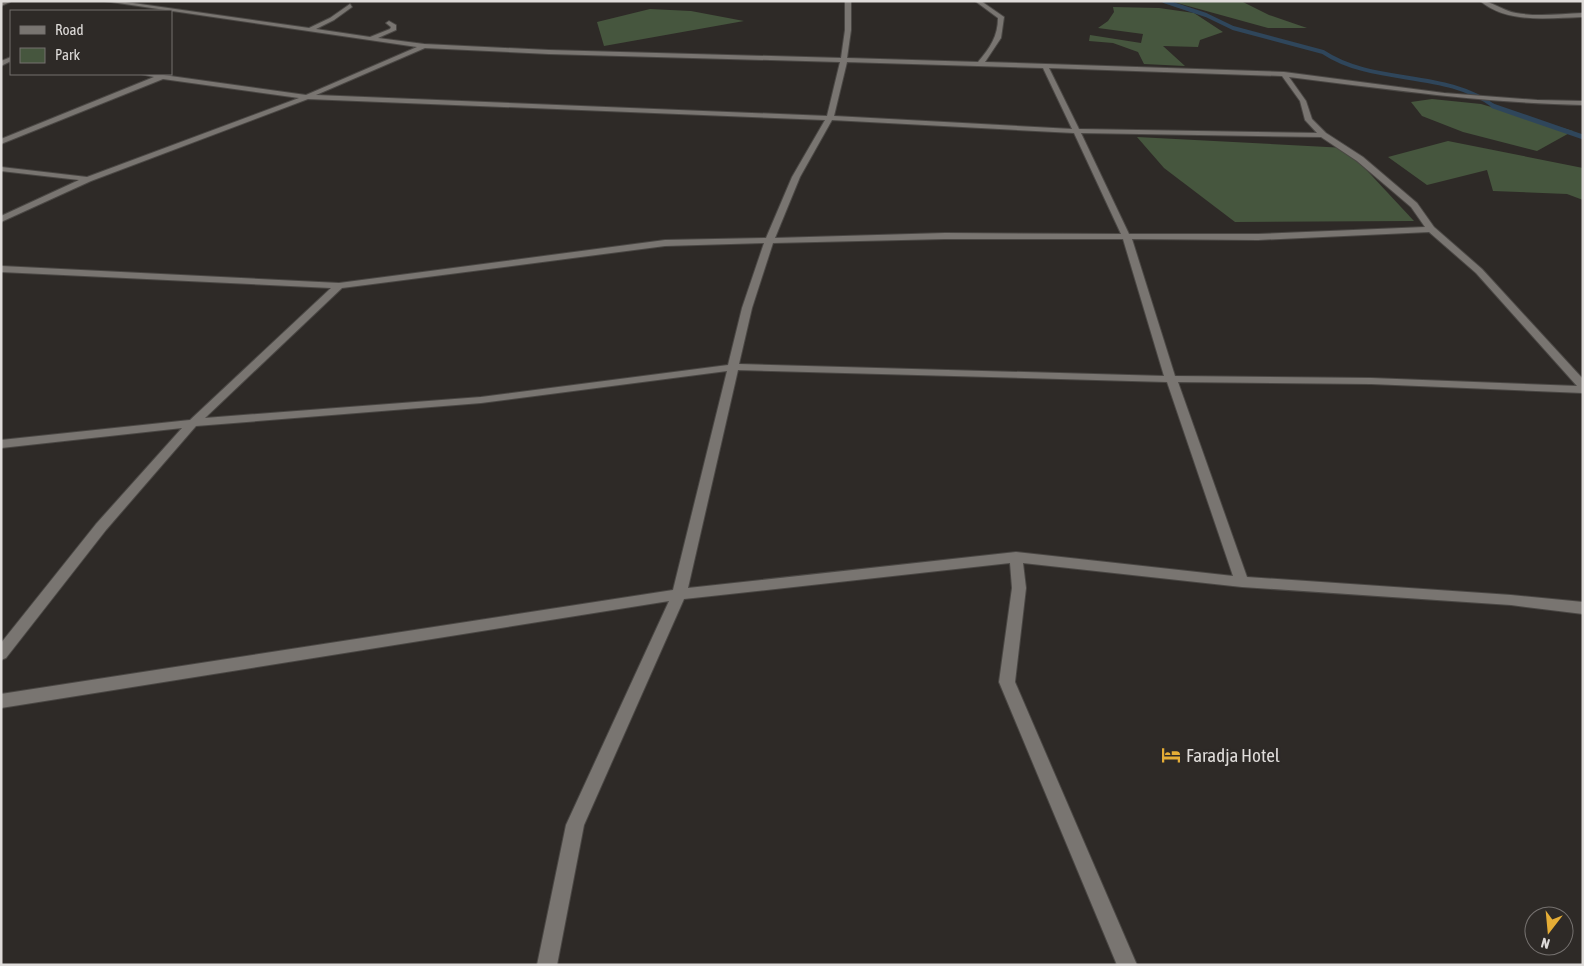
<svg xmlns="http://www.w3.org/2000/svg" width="1584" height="966" font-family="'Asap Condensed',sans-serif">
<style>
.green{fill:#46563e}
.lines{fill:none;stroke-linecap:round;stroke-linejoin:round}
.stream-far1{stroke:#2f465b;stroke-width:4}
.stream{stroke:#2f465b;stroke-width:5}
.minor-casing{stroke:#4a4744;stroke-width:2}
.minor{fill:#797571;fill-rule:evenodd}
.labels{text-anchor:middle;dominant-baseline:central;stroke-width:5;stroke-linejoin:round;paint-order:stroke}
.near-poi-label{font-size:19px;fill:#dfdcda;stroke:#2e2a27;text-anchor:start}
</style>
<rect width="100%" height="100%" fill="#2e2a27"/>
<!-- green -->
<g class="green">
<path d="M 1170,1 L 1241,1 L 1269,15 L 1307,28 L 1268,28 Z"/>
<path d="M 1113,7 L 1159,8 L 1194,13 L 1223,32 L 1200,40 L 1198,47 L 1163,46 L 1185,66 L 1144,64 L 1138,52 L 1113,43 L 1089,41 L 1090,35 L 1141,43 L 1143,34 L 1098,28 L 1108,21 L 1114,12 Z"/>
<path d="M 650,9 L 691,11 L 744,21 L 604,46 L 597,22 Z"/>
<path d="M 1432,99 L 1481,104 L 1573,131 L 1537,151 L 1463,132 L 1422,116 L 1411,102 Z"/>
<path d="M 1137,137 L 1346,148 L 1414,221 L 1235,222 L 1164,168 Z"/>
<path d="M 1448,141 L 1583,168 L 1583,200 L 1567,194 L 1493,191 L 1487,170 L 1427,185 L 1388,157 Z"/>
</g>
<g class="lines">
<!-- stream-far1 -->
<path class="stream-far1" d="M 1164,1 L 1206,15 L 1233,28 L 1323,52 C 1374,86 1446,69 1495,107"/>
<!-- stream -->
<path class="stream" d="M 1493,106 L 1583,137"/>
<!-- minor casing -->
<g class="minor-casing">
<g id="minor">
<path d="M 10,1 L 10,2 L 1,6 L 1,2 Z"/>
<path d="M 104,1 L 119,1 L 309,28 L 330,18 L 350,4 L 352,7 L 334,20 L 316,29 L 370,37 L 390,29 L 391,27 L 386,23 L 389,21 L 396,25 L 396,30 L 378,38 L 424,44 L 549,50 L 841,58 L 845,30 L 845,1 L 851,1 L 851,30 L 847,58 L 978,62 C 990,48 998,36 998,18 L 975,1 L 981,1 L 1004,17 L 1001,38 L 985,62 L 1284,72 L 1444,93 L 1537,100 L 1583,101 L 1583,105 C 1484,103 1387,89 1289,77 L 1306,101 L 1312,119 L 1326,133 L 1363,157 L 1417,203 L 1434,227 L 1482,269 L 1583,379 L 1583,393 L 1371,384 L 1178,382 L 1247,577 L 1511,595 L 1583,602 L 1583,614 L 1511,605 L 1242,587 L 1023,563 L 1026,588 L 1015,682 L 1137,965 L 1117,965 L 999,682 L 1012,588 L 1010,563 L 684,599 L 584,825 L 557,965 L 537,965 L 566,825 L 669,601 L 1,708 L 1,694 L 673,590 L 727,371 L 481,403 L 196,426 L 106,530 L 6,658 L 1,660 L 1,643 L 96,524 L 182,428 L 1,448 L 1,440 L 190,420 L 331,288 L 1,272 L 1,266 L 339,283 L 665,240 L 766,238 L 792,177 L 825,120 L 308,99 L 91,181 L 1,222 L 1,216 L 79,180 L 1,171 L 1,167 L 87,177 L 299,98 L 163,79 L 1,144 L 1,139 L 154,77 L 141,74 L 156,74 L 306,95 L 417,47 ZM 425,48 L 549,54 L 840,62 L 827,116 L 316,95 ZM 847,62 L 1043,68 L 1072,129 L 834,116 ZM 1049,68 L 1282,76 L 1300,101 L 1305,120 L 1317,133 L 1079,129 ZM 832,120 L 1074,133 L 1121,234 L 945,233 L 775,238 L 800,177 ZM 1081,133 L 1321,137 L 1357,161 L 1411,207 L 1425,227 L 1258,234 L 1129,234 ZM 1429,232 L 1476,273 L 1577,386 L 1371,378 L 1175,376 L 1132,239 L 1258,240 ZM 945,239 L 1123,239 L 1164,376 L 739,364 L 752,308 L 773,243 ZM 764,243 L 742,308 L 728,365 L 481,397 L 205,418 L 342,288 L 665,246 ZM 738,370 L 1167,382 L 1233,576 L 1016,552 L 688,588 Z"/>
<path d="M 1480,1 C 1492,1 1503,11 1516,13 C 1538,17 1561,14 1583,13 L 1583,17 C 1548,18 1508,24 1480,1 Z"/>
<path d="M 11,57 L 11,61 L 1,66 L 1,61 Z"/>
</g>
</g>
<!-- minor -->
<use href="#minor" class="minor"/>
</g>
<!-- icons -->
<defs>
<g id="hotel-bare" transform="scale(1.5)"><path d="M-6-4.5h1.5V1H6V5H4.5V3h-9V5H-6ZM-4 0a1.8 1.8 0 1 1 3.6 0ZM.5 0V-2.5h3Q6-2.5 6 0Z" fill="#e5ad36" stroke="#2e2a27" stroke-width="2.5" paint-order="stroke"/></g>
</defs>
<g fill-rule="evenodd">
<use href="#hotel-bare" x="1171" y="755"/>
</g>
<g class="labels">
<!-- near-poi labels -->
<g class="near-poi-label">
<text x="1186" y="755">Faradja Hotel</text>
</g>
</g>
<!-- border -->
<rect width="1584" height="966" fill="none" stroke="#dfdcda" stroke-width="5"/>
<!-- legend -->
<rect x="10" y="10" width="162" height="65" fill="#2e2a27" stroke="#75716f"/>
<rect x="20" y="26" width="25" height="8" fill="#797571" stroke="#75716f"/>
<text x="55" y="35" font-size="15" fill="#dfdcda">Road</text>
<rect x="20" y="48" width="25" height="15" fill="#46563e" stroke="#75716f"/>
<text x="55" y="60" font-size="15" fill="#dfdcda">Park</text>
<!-- north arrow -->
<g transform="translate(1549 931) rotate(196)"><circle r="24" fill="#2e2a27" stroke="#75716f"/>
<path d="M0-4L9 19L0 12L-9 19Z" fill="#e5ad36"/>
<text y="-8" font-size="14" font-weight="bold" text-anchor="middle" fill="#dfdcda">N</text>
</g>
</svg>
